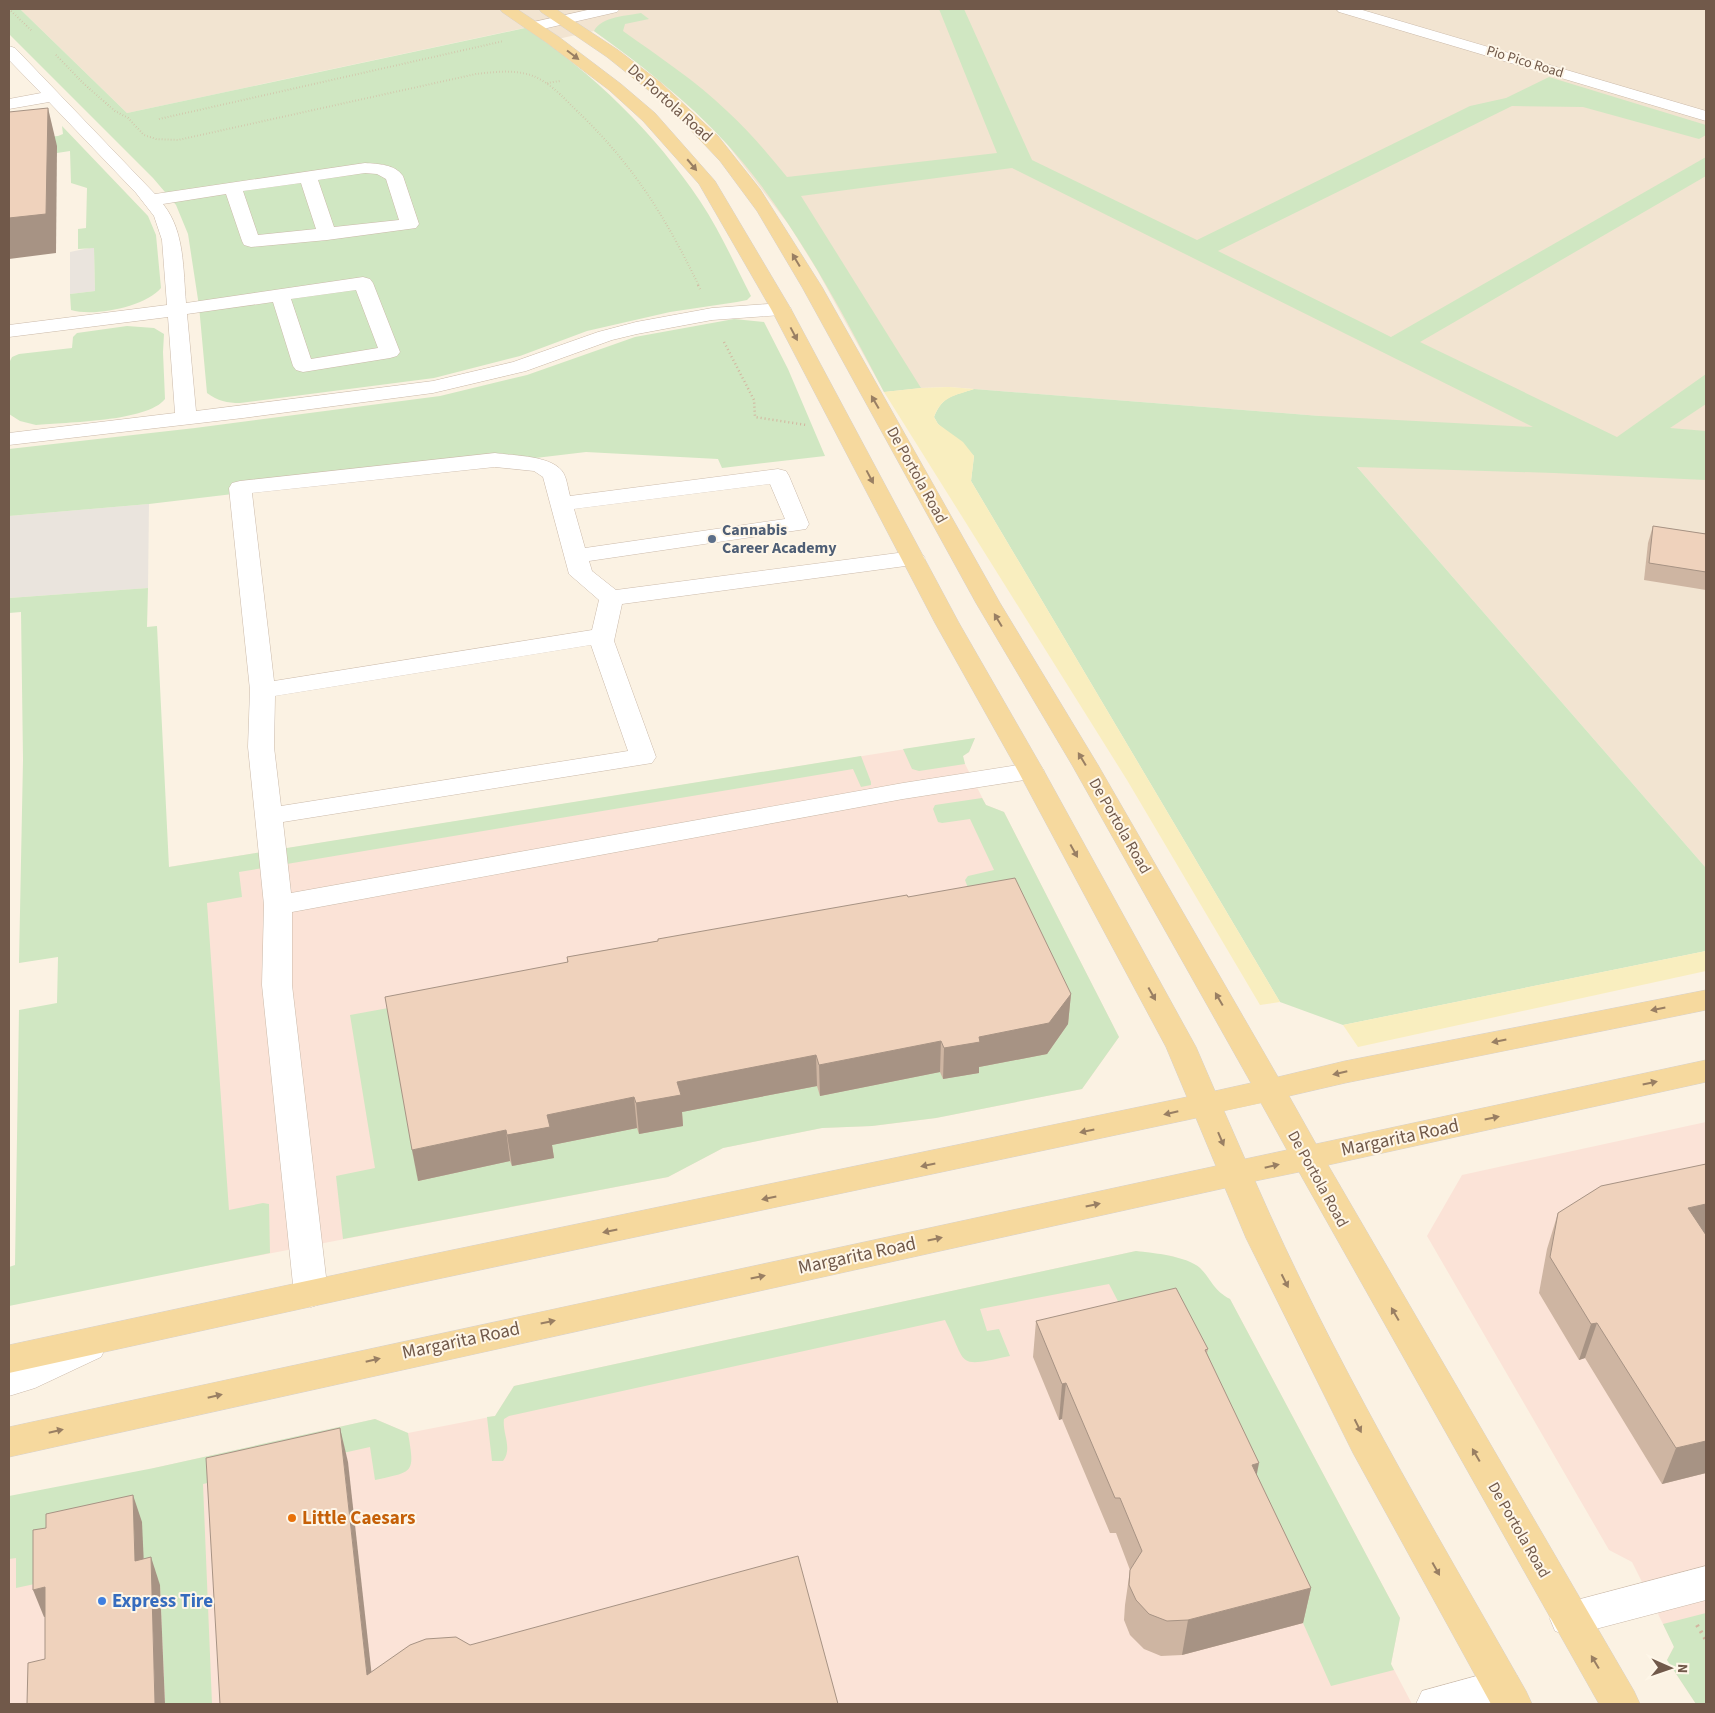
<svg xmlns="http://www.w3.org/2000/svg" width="1715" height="1713" font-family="'Source Sans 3',sans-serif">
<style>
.residential{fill:#f2e4d1}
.commercial{fill:#fbe3d7}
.industrial{fill:#eae4dd}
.green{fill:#d0e7c2}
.sand{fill:#f9eebf}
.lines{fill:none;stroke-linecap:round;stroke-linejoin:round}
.minor-casing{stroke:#cbbaaa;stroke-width:1}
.major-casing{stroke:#d7d1cc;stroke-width:1}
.path-far2{stroke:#d3b59f;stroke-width:2;stroke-dasharray:0.5 2.5;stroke-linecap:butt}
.path-far1{stroke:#d3b59f;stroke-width:2.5;stroke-dasharray:1 3;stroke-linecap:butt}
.path{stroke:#d3b59f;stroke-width:4;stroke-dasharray:2 5;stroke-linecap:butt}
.minor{fill:#fff;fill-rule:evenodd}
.major{fill:#f6d99e;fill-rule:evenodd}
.wall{fill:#ceb5a2}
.shaded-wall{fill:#a79384}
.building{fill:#efd2bc;stroke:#a79384}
.oneway{fill:#997f63}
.service-dot{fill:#5c6f8a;stroke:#fef6e8;stroke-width:2}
.food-dot{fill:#e8710a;stroke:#fef6e8;stroke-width:2}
.shop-dot{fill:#3f7fe0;stroke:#fef6e8;stroke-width:2}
.labels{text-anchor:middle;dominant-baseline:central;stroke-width:4;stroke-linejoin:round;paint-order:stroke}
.far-street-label{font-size:14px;fill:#71594a;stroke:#fef6e8}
.street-label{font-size:16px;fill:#71594a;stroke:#fef6e8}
.service-label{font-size:16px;font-weight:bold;fill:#4e5e75;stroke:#fef6e8;text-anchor:start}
.near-street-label{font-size:19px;fill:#71594a;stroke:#fef6e8}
.near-food-label{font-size:19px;font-weight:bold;fill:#c56008;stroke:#fef6e8;text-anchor:start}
.near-shop-label{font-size:19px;font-weight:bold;fill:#366cbe;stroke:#fef6e8;text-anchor:start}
</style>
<rect width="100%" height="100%" fill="#fbf2e3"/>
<!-- residential -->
<path class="residential" d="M 20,9 L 1706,9 L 1706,868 L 1357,467 L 1320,416 L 949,387 L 921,388 L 884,392 L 817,270 L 789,225 L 727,144 L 697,113 L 642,66 L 594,31 L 544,42 L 524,28 L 127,113 Z"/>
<!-- commercial -->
<g class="commercial">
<path d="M 975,738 L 969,752 L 963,756 L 965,764 L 986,805 L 1004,812 L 1119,1037 L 1082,1089 L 936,1118 L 872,1126 L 822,1128 L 723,1148 L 668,1177 L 184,1270 L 169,867 Z"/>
<path d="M 1706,1122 L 1706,1704 L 1696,1704 L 1667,1660 L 1674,1646 L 1632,1562 L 1609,1550 L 1427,1236 L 1462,1175 Z"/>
<path d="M 1136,1251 L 1172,1256 L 1199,1267 L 1219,1294 L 1230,1299 L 1400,1618 L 1391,1664 L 1412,1704 L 9,1704 L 9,1524 L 154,1468 L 375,1419 L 408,1433 L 495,1416 L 514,1386 Z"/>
</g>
<!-- industrial -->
<g class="industrial">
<path d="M 94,247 L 95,291 L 70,294 L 70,252 Z"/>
<path d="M 149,504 L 148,588 L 9,598 L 9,516 Z"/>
</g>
<!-- green -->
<g class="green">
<path d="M 9,9 L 20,9 L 127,113 L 525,28 C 593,73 655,133 700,201 C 720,231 735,265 751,296 L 747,300 L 737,302 L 670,312 L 587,331 L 520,356 L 434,378 L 240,403 C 227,403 218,401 207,393 L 199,306 L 188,234 L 176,205 L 153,178 L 9,34 Z"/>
<path d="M 939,9 L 964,9 L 1032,160 L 1197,240 L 1470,106 L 1506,98 L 1549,77 L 1706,125 L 1706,135 L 1699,139 L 1583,107 L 1512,106 L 1218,251 L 1391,337 L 1706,157 L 1706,176 L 1420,342 L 1617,437 L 1706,374 L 1706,404 L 1670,428 L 1706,431 L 1706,480 L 1554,473 L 1357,467 L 1706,868 L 1706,951 L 1343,1025 L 1280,1002 L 971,481 L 974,456 L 938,424 L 934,417 C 943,395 953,396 974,389 L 1320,416 L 1533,427 L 1012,168 L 801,196 L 921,388 L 884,392 C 841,309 790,213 726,143 C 687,100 641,65 594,31 C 602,16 627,16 641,13 L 649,19 L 625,24 L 623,31 C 658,56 696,81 727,111 C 749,131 768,154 787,177 L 997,153 Z"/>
<path d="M 62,126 L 148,216 L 156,235 L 161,288 C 145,307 94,317 71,310 L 70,294 L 95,291 L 94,248 L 78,249 L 78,229 L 86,228 L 87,188 L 71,183 L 70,151 L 57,153 L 11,140 L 58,136 L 63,134 Z"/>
<path d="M 734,319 L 764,322 L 788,369 L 825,456 L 722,468 L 718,459 L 586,452 L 149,504 L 9,516 L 9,449 L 195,428 L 440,396 L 527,375 L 635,337 Z"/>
<path d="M 127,326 L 154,328 L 164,334 L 163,352 L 165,399 C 147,422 66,422 36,425 L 20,421 L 9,414 L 10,361 L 12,357 L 19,354 L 72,348 L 73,337 L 77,333 Z"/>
<path d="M 148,588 L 147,627 L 157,626 L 169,867 L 861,756 L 871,782 L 871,785 L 861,787 L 853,769 L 239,872 L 242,897 L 207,903 L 229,1210 L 263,1203 L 269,1204 L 270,1253 L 9,1306 L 9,1267 L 15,1265 L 19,1010 L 57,1003 L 58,957 L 19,963 L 23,760 L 21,612 L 9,613 L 9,598 Z"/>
<path d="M 975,738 L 969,752 L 963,756 L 965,764 L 919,771 L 912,769 L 903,749 Z"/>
<path d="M 982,798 L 986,805 L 1004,812 L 1119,1037 L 1082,1089 L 936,1118 L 872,1126 L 822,1128 L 723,1148 L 668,1177 L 343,1239 L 336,1176 L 375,1168 L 350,1015 L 973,901 L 965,880 L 968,876 L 994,870 L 970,819 L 942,823 L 938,822 L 933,809 L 935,805 Z"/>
<path d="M 1136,1251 C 1153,1253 1187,1256 1200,1268 C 1212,1280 1213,1290 1230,1299 L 1400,1618 L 1391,1664 L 1394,1670 L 1331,1686 L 1303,1623 L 1135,1334 L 1109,1284 L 980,1309 L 987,1331 L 999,1329 L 1010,1356 C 955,1368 968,1366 945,1320 L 509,1416 L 504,1419 C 502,1433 513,1448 503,1461 L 492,1461 L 487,1417 L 495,1416 L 514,1386 Z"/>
<path d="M 375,1419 L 408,1433 C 415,1474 414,1471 375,1480 L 370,1447 L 203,1484 L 212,1704 L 165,1704 L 160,1585 L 44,1582 L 16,1588 L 16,1558 L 9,1559 L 9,1496 L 154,1468 Z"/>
<path d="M 1706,1613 L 1706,1704 L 1696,1704 L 1667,1660 L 1674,1647 L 1663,1624 Z"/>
</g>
<!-- sand -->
<g class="sand">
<path d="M 949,387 L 974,389 C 954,396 942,396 934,417 L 938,424 L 963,442 L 974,456 L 971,481 L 1280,1002 L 1260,1005 L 1127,780 L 884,392 L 921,388 Z"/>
<path d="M 1706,951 L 1706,971 L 1358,1047 L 1343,1025 Z"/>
</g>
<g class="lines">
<!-- minor casing -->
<g class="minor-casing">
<g id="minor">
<path d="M 592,9 L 620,9 L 617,12 L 534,31 L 529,29 L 526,26 L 529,23 Z"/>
<path d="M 1336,9 L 1359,9 L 1706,111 L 1706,121 L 1339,12 Z"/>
<path d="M 9,46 L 15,48 L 155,194 L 365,163 C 378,164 395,164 403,176 L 419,224 L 416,228 L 327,240 L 251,247 L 244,245 L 242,241 L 226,194 L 163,204 C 185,231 183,270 186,303 L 363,277 L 370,279 L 373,283 L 400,352 L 397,356 L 390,358 L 303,372 L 296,370 L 293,366 L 273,302 L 187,314 L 196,411 L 433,381 L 513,362 L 598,332 L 636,322 L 712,308 L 781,303 L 788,305 L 791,309 L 788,313 L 781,315 L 712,320 L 637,334 L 612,340 L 526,371 L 433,393 L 243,418 L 9,445 L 9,433 L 175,413 L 168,317 L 9,337 L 9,325 L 167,305 L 162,240 L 154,216 L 136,193 L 49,102 L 9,109 L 9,99 L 41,93 L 9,60 ZM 365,173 L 377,174 L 386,179 L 399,220 L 334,227 L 318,180 ZM 301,183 L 316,229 L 258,235 L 243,191 ZM 356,290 L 378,348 L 311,359 L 291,299 Z"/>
<path d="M 495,453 C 514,456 554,455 564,474 C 567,480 568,489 570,496 L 778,469 L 786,471 L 789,476 L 809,524 L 806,529 L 589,561 L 592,571 L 616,590 L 913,551 L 921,553 L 925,558 L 921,563 L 913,565 L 622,604 L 614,641 L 656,757 L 652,763 L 283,822 L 291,893 L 903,783 L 1031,763 L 1040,765 L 1044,771 L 1040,777 L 1031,779 L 903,799 L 292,912 L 292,985 L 328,1294 L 323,1303 L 311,1307 L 299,1303 L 294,1294 L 262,985 L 264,905 L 248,747 L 250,690 L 229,488 L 232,483 L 240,481 ZM 495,467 L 534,471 L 543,477 L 569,574 L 599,600 L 592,630 L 274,681 L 252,493 ZM 770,484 L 785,519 L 585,548 L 574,509 ZM 591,645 L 628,751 L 281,806 L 274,747 L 275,696 Z"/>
<path d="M 89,1333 L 101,1337 L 106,1347 L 101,1357 L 35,1388 L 9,1396 L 9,1368 Z"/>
<path d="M 1706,1566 L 1706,1600 L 1569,1636 L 1555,1631 L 1550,1619 L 1555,1607 L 1569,1602 Z"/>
<path d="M 1502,1669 L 1516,1674 L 1522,1687 L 1516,1700 L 1505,1704 L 1416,1704 L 1422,1691 Z"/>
</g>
</g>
<!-- major casing -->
<g class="major-casing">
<path id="major" d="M 500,9 L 517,9 L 559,37 L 621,84 L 655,113 L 715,181 L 791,309 L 959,623 L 1044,771 L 1196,1047 L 1215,1091 L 1251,1083 L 1072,765 L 976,603 L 802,287 L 757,211 L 720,161 L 668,106 L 607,57 L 541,12 L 539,9 L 556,9 L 618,50 L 660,82 L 718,136 L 760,189 L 822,287 L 1000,603 L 1098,765 L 1278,1077 L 1345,1061 L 1706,990 L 1706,1010 L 1345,1083 L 1289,1096 L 1316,1144 L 1706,1060 L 1706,1082 L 1328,1165 L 1634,1691 L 1640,1704 L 1599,1704 L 1299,1172 L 1255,1181 C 1332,1358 1431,1524 1526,1691 L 1532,1704 L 1491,1704 L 1353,1453 L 1246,1238 L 1225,1188 L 9,1457 L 9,1427 L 1216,1166 L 1196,1118 L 414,1284 L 9,1373 L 9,1345 L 414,1258 L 1187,1097 L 1166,1047 L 1018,771 L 935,623 L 771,309 L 699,184 L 643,121 L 609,90 L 547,43 L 502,12 ZM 1261,1103 L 1287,1150 L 1245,1159 L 1224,1111 Z"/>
</g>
<!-- path-far2 -->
<g class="path-far2">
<path d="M 9,9 L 32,31"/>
<path d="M 56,55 L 84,84 L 115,111 L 128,118 L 144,135 L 156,139 L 178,140 L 476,74 C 494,72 515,69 533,76 C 549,82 563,97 575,109 C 632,163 665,216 699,286"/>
<path d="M 547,83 L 560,81"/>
<path d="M 159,119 L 504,41"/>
</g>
<!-- path-far1 -->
<g class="path-far1">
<path d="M 698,285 L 700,289"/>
<path d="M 724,342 L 754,400 L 755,417 L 806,425"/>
</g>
<!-- path -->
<path class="path" d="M 1697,1625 L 1706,1640"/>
<!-- minor -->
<use href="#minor" class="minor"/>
<!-- major -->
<use href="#major" class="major"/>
</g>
<!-- wall -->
<g class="wall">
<path d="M 1653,526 L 1706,534 L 1706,590 L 1644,580 L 1648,543 Z"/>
<path d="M 908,897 L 1071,994 L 1068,1024 L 1047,1054 L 979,1067 L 979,1073 L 943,1079 L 940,1072 L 820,1096 L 817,1086 L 682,1112 L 683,1126 L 639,1134 L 637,1128 L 552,1145 L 554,1158 L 512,1166 L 510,1161 L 418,1181 L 567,962 L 567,957 Z"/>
<path d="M 1706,1164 L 1706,1473 L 1662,1484 L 1585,1358 L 1579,1360 L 1539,1293 L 1547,1249 L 1558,1213 Z"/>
<path d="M 1036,1321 L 1208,1349 L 1207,1353 L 1256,1474 L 1311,1588 L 1303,1623 L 1182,1655 L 1161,1656 L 1144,1649 L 1130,1635 L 1124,1620 L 1125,1605 L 1130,1570 L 1116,1533 L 1110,1533 L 1062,1419 L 1059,1420 L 1033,1357 Z"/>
</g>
<!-- shaded-wall -->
<g class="shaded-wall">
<path d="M 48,108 L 57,146 L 56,253 L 9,259 L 9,218 Z"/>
<path d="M 1071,994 L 1068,1024 L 1047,1054 L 979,1067 L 979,1073 L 943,1079 L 944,1048 Z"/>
<path d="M 941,1041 L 940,1072 L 820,1096 L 819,1065 Z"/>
<path d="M 816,1055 L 817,1086 L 682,1112 L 683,1126 L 639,1134 L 636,1103 L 677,1082 Z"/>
<path d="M 634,1097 L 637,1128 L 552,1145 L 554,1158 L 512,1166 L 507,1135 L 547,1115 Z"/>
<path d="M 506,1130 L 510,1161 L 418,1181 L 412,1150 Z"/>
<path d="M 1706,1204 L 1706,1237 L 1688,1208 Z"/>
<path d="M 1597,1323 L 1585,1358 L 1579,1360 L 1591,1324 Z"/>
<path d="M 1066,1383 L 1062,1419 L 1059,1420 L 1062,1384 Z"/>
<path d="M 340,1428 L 348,1462 L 375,1704 L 367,1675 Z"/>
<path d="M 1706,1441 L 1706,1473 L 1662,1484 L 1676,1448 Z"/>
<path d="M 1259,1463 L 1252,1499 L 1252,1465 Z"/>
<path d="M 133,1495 L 142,1522 L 145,1588 L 135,1561 Z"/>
<path d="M 151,1557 L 160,1585 L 165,1704 L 155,1704 Z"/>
<path d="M 45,1587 L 57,1614 L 44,1617 L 33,1590 Z"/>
<path d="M 1311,1588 L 1303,1623 L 1182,1655 L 1188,1620 Z"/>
</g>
<!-- building -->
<g class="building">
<path d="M 48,108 L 46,214 L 9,218 L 9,112 Z"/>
<path d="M 1653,526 L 1706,534 L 1706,572 L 1649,563 Z"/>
<path d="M 1015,878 L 1071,994 L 1049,1023 L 979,1037 L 980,1042 L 944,1048 L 941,1041 L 819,1065 L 816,1055 L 677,1082 L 681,1095 L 636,1103 L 634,1097 L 547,1115 L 550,1127 L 507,1135 L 506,1130 L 412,1150 L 385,997 L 568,962 L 567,957 L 658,941 L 658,939 L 799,914 L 907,895 L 908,897 Z"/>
<path d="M 1706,1164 L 1706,1204 L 1688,1208 L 1706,1235 L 1706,1441 L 1676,1448 L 1597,1323 L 1591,1324 L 1550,1257 L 1558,1213 L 1601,1186 Z"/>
<path d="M 1176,1288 L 1208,1349 L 1205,1350 L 1259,1463 L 1252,1465 L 1311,1588 L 1188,1620 L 1167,1621 L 1149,1614 L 1136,1600 L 1129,1585 L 1130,1570 L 1142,1551 L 1120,1498 L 1115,1498 L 1066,1383 L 1062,1384 L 1036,1321 Z"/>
<path d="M 340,1428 L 367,1675 L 410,1645 L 426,1639 L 456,1637 L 470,1645 L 798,1556 L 838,1704 L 220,1704 L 206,1458 Z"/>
<path d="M 133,1495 L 135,1561 L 151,1557 L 155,1704 L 27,1704 L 28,1663 L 45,1659 L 45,1587 L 33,1590 L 33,1530 L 46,1528 L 46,1514 Z"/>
</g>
<!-- one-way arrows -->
<defs><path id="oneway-solid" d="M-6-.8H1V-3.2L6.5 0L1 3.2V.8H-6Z" transform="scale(1.25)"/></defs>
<g class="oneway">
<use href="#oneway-solid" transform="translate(573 55) rotate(37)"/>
<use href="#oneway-solid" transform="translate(692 165) rotate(50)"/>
<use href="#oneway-solid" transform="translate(796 260) rotate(-121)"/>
<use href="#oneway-solid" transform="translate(794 334) rotate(62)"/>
<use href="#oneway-solid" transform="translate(875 402) rotate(-120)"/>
<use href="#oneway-solid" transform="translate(870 477) rotate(62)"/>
<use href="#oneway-solid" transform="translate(998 620) rotate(-121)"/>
<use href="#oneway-solid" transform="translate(1082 759) rotate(-121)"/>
<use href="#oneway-solid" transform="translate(1074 851) rotate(61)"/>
<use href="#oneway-solid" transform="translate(1152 994) rotate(61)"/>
<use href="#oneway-solid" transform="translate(1219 999) rotate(-120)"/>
<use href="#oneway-solid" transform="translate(1658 1009) rotate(169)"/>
<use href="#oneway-solid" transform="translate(1499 1041) rotate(169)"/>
<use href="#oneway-solid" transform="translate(1340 1073) rotate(167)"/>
<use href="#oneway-solid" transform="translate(1650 1083) rotate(-12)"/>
<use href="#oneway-solid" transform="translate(1171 1113) rotate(167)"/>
<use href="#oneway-solid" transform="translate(1492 1118) rotate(-12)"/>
<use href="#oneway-solid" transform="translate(1087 1131) rotate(168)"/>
<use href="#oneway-solid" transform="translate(1221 1139) rotate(67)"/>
<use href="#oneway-solid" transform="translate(928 1165) rotate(168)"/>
<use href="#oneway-solid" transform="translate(1272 1166) rotate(-13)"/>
<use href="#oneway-solid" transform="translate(769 1198) rotate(168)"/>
<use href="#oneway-solid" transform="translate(1093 1205) rotate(-12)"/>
<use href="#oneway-solid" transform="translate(610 1231) rotate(168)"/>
<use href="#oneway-solid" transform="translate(935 1239) rotate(-12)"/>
<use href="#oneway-solid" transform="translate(758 1277) rotate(-12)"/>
<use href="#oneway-solid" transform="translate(1285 1281) rotate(63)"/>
<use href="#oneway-solid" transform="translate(1395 1314) rotate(-120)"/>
<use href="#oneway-solid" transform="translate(548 1322) rotate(-12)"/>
<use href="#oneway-solid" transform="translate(373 1360) rotate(-13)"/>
<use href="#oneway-solid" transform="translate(215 1396) rotate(-13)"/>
<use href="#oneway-solid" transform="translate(1358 1426) rotate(63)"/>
<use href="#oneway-solid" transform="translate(56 1431) rotate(-13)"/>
<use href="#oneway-solid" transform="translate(1476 1455) rotate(-120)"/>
<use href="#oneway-solid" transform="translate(1436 1569) rotate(61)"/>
<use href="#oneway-solid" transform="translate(1595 1662) rotate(-121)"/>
</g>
<!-- markers -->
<circle class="service-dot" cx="712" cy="539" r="5"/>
<circle class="food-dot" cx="292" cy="1518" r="5"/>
<circle class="shop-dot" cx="102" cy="1601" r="5"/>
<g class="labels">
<!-- far-street labels -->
<g class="far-street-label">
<text transform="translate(1525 62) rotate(17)">Pio Pico Road</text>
</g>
<!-- street labels -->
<g class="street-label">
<text transform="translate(670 103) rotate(42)">De Portola Road</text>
<text transform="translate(917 475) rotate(61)">De Portola Road</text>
<text transform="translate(1120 826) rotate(60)">De Portola Road</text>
<text transform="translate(1318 1179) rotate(61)">De Portola Road</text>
<text transform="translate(1519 1530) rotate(60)">De Portola Road</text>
</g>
<!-- service labels -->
<g class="service-label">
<text x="722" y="530">Cannabis<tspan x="722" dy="18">Career Academy</tspan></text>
</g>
<!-- near-street labels -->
<g class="near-street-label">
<text transform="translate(1400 1138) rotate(-12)">Margarita Road</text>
<text transform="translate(857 1256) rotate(-12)">Margarita Road</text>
<text transform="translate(461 1341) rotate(-12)">Margarita Road</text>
</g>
<!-- near-food labels -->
<g class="near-food-label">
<text x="302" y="1518">Little Caesars</text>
</g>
<!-- near-shop labels -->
<g class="near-shop-label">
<text x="112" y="1601">Express Tire</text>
</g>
</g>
<!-- border -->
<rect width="1715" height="1713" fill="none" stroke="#71594a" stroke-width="20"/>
<!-- north arrow -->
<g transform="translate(1670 1668) rotate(92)" stroke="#fef6e8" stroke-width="4" paint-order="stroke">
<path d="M0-4L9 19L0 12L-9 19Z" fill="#71594a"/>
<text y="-8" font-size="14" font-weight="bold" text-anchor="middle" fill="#71594a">N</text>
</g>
</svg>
